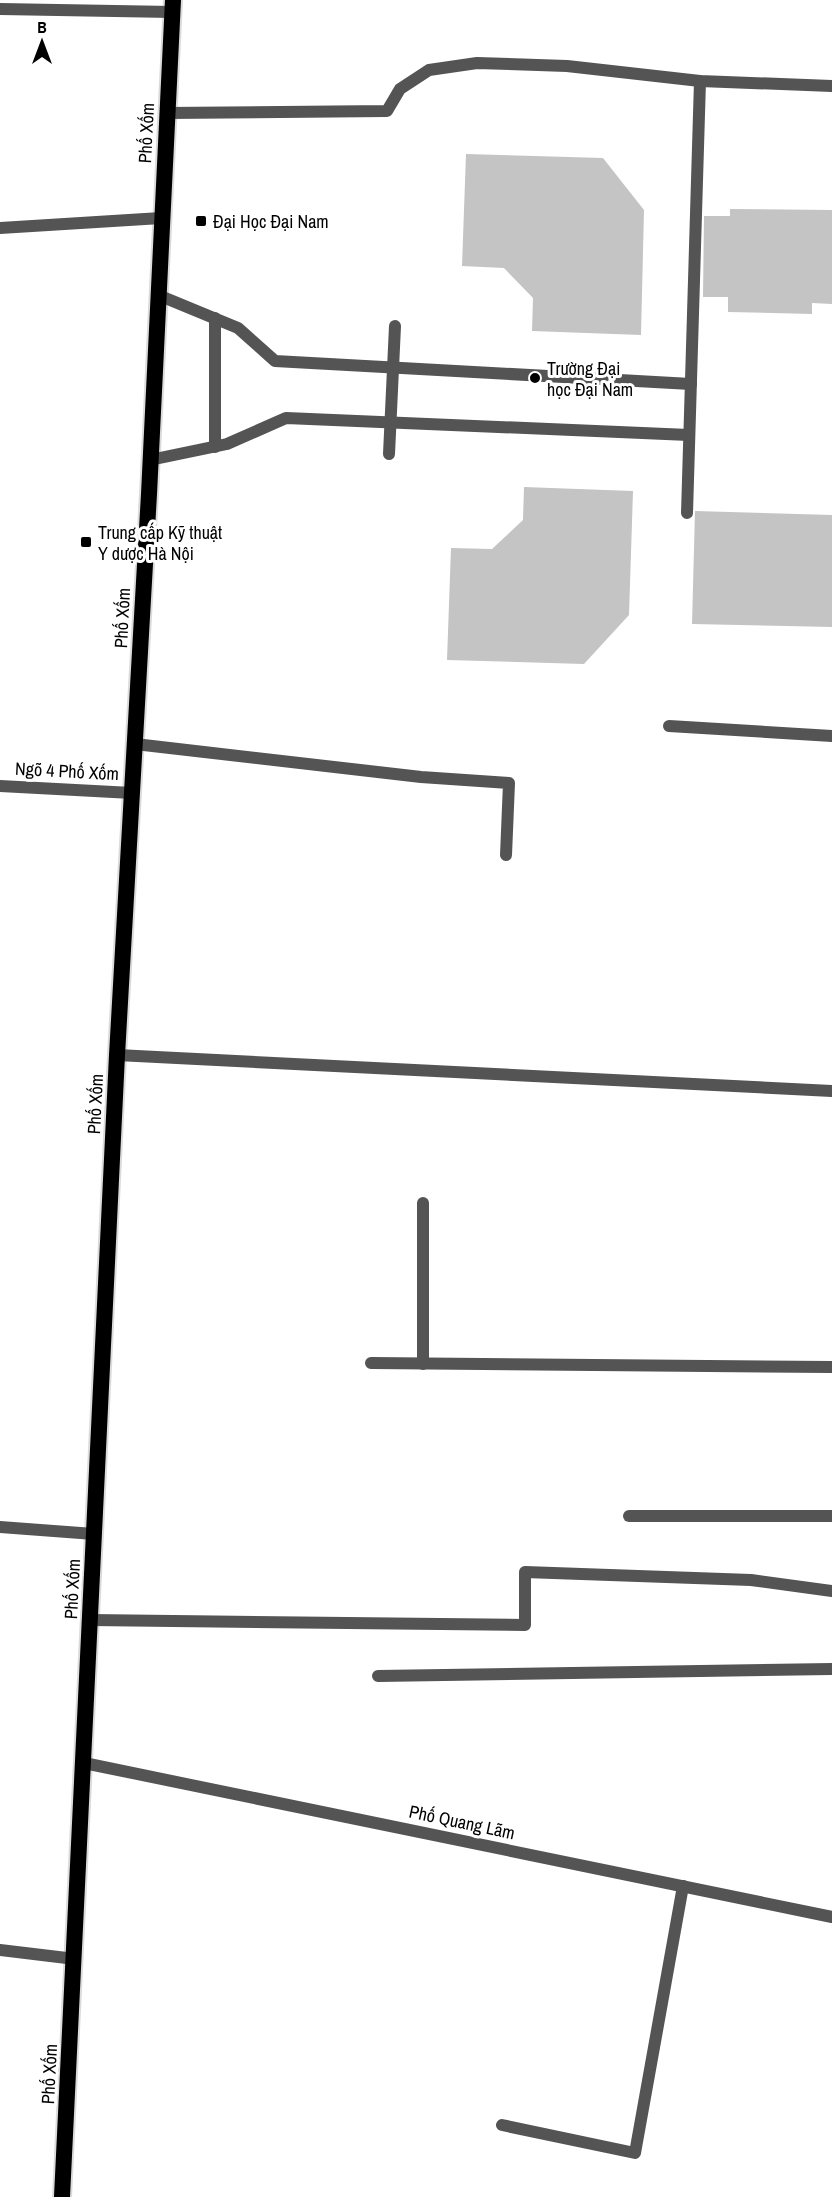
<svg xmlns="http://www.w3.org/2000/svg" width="832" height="2197" font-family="'Archivo Narrow',sans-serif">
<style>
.building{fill:#c4c4c4}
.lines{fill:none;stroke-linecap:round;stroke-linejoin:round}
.trunk-casing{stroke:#dbdbdb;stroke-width:20}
.service{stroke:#545454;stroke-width:12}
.minor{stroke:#545454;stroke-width:12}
.trunk{stroke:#000;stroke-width:16}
.poi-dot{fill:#000;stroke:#fff;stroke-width:2}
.labels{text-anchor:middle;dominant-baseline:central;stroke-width:6;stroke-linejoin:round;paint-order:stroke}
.street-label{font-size:18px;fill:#000;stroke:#fff}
.poi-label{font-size:18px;fill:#000;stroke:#fff;text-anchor:start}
</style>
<rect width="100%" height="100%" fill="#fff"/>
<!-- building -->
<g class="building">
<path d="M 466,154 L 603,158 L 644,210 L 641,335 L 532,331 L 533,298 L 504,268 L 462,266 Z"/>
<path d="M 730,209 L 832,210 L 832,304 L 812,303 L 812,314 L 728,312 L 728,297 L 703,297 L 704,216 L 730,216 Z"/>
<path d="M 524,487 L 633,491 L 629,615 L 584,664 L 447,660 L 451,548 L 492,549 L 523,520 Z"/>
<path d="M 695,511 L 832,515 L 832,627 L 692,624 Z"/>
</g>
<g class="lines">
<!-- trunk casing -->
<g class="trunk-casing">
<path id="trunk" d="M 62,2197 L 117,1055 L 149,494 L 173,0"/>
</g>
<!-- service -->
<g class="service">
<path d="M 0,9 L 172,12"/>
<path d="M 167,113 L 387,111 L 400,89 L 429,70 L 477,63 L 567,66 L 700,81 L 832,86"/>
<path d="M 0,228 L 161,218"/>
<path d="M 158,295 L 238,328 L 275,361 L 691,384"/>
<path d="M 215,318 L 215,447"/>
<path d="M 389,454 L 395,326"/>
<path d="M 150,460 L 227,444 L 286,418 L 689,435"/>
<path d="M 687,513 L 700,81"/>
<path d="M 669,726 L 832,736"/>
<path d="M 135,744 L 421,777 L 509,783 L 506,855"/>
<path d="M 0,786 L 132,793"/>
<path d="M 117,1055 L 832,1091"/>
<path d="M 423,1203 L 423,1364"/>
<path d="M 371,1363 L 832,1367"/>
<path d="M 629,1516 L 832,1516"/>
<path d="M 0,1527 L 94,1534"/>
<path d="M 90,1620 L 525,1625 L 525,1572 L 751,1580 L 832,1591"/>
<path d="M 378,1676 L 832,1669"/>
<path d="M 502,2125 L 635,2153 L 683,1886"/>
</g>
<!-- minor -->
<g class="minor">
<path d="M 84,1763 L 832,1917"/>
<path d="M 0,1950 L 75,1959"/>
</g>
<!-- trunk -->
<use href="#trunk" class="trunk"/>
</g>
<!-- markers -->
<g class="poi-dot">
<rect x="195" y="215" width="12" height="12" rx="3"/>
<circle cx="535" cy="378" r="6"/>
<rect x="80" y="536" width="12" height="12" rx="3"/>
</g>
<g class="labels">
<!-- street labels -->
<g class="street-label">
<text transform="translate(146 133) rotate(-87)">Phố Xốm</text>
<text transform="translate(122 618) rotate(-87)">Phố Xốm</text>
<text transform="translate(67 771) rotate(3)">Ngõ 4 Phố Xốm</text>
<text transform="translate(95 1104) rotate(-87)">Phố Xốm</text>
<text transform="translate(72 1589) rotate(-87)">Phố Xốm</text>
<text transform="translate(462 1822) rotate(12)">Phố Quang Lãm</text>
<text transform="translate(49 2074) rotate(-87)">Phố Xốm</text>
</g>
<!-- poi labels -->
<g class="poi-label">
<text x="213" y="221">Đại Học Đại Nam</text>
<text x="547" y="368">Trường Đại<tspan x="547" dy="21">học Đại Nam</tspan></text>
<text x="98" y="532">Trung cấp Kỹ thuật<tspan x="98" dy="21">Y dược Hà Nội</tspan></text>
</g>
</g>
<!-- north arrow -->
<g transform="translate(42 42)" stroke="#ffffff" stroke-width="4.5" paint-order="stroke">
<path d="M0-4.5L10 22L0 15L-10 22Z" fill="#000000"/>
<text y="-9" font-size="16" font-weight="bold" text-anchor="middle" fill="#000000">B</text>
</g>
</svg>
